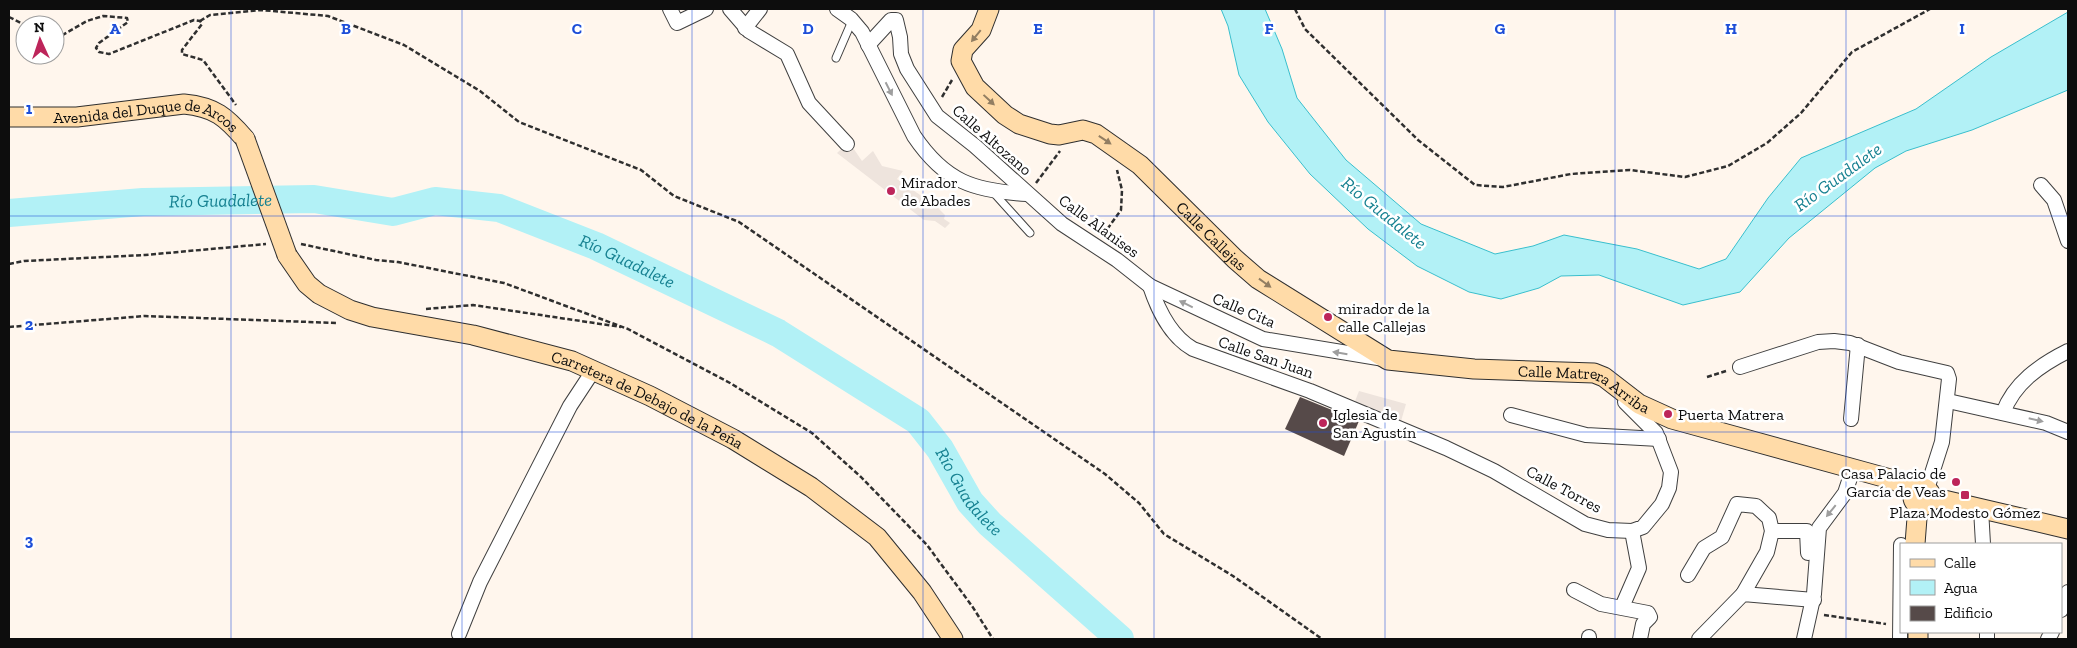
<svg xmlns="http://www.w3.org/2000/svg" width="2077" height="648" font-family="'Zilla Slab',serif">
<style>
.plaza{fill:#eee4dd}
.water{fill:#b2f1f6;stroke:#39bfcd}
.lines{fill:none;stroke-linecap:round;stroke-linejoin:round}
.river{stroke:#b2f1f6;stroke-width:28}
.building{fill:#564a49}
.lane-casing{stroke:#404040;stroke-width:9}
.street-casing{stroke:#404040;stroke-width:16}
.secondary-casing{stroke:#2f2f2f;stroke-width:21}
.path{stroke:#2f2f2f;stroke-width:2.5;stroke-dasharray:5 2.5;stroke-linecap:butt}
.lane{stroke:#fff;stroke-width:7}
.street{stroke:#fff;stroke-width:14}
.secondary{stroke:#ffdba8;stroke-width:19}
.secondary-bridge-casing{stroke:#2f2f2f;stroke-width:21;stroke-linecap:butt}
.secondary-bridge{stroke:#ffdba8;stroke-width:19}
.oneway{fill:#927e62}
.oneway2{fill:#9e9e9e}
.grid{fill:none;stroke:#1d4ed8;stroke-width:1;stroke-opacity:0.55}
.poi-dot{fill:#bd255a;stroke:#fff;stroke-width:2}
.labels{text-anchor:middle;dominant-baseline:central;stroke-width:5;stroke-linejoin:round;paint-order:stroke}
.street-label{font-size:16px;fill:#0d0d0d;stroke:#fff}
.poi-label{font-size:16px;fill:#0d0d0d;stroke:#fff;text-anchor:start}
.water-label{font-size:18px;font-style:italic;fill:#168191;stroke:#fff}
.grid-label{font-size:16px;text-anchor:middle;font-weight:bold;fill:#1d4ed8;stroke:#fff;stroke-width:5;stroke-linejoin:round;paint-order:stroke}
</style>
<rect width="100%" height="100%" fill="#fff6ed"/>
<!-- plaza -->
<g class="plaza">
<path d="M 849,142 L 862,161 L 873,151 L 882,166 L 903,171 L 897,179 L 936,206 L 945,215 L 944,219 L 950,223 L 945,228 L 935,221 L 924,220 L 837,153 Z"/>
<path d="M 1359,391 L 1406,404 L 1399,428 L 1352,409 Z"/>
</g>
<!-- water -->
<path class="water" d="M 1221,9 L 1265,9 L 1282,49 L 1297,98 L 1346,160 L 1421,224 L 1495,254 L 1533,246 L 1564,235 L 1637,249 L 1699,269 L 1726,259 L 1768,198 L 1801,158 L 1916,109 L 1991,57 L 2068,12 L 2068,90 L 1972,130 L 1906,151 L 1875,168 L 1789,238 L 1740,292 L 1683,305 L 1599,275 L 1561,276 L 1539,288 L 1501,299 L 1469,292 L 1417,266 L 1368,229 L 1310,174 L 1268,122 L 1239,75 L 1228,26 Z"/>
<g class="lines">
<!-- river -->
<path class="river" id="s1" d="M 9,213 L 143,202 L 314,199 L 393,212 L 435,201 L 499,208 L 596,246 L 778,333 L 918,421 L 940,449 L 970,502 L 990,524 L 1120,639"/>
</g>
<!-- building -->
<path class="building" d="M 1300,397 L 1359,421 L 1344,456 L 1285,429 Z"/>
<g class="lines">
<!-- lane casing -->
<g class="lane-casing">
<g id="lane">
<path d="M 836,58 L 852,21"/>
<path d="M 993,192 L 1030,233"/>
</g>
</g>
<!-- street casing -->
<g class="street-casing">
<g id="street">
<path d="M 670,9 L 677,23 L 706,9"/>
<path d="M 730,9 L 749,31 L 787,54 L 809,103 L 847,144"/>
<path d="M 837,9 L 851,19 L 862,32 L 914,136 C 945,182 974,191 1027,194"/>
<path d="M 745,28 L 760,9"/>
<path d="M 868,45 L 891,20 L 896,20 L 900,37 L 901,54 L 907,69 L 937,116 L 975,146 L 1062,224 L 1117,260 L 1150,286 L 1263,339 L 1384,359"/>
<path d="M 2041,185 L 2054,200 L 2068,241"/>
<path d="M 1150,286 C 1158,310 1170,336 1193,349 L 1310,391 L 1446,448 L 1494,471 L 1585,524 L 1608,530 L 1632,531 L 1643,527 L 1662,504 L 1669,488 L 1671,472 L 1656,433 L 1625,402"/>
<path d="M 1740,367 L 1818,342 L 1834,341 L 1850,343 L 1899,362 L 1947,373 L 1949,379 L 1942,442 L 1927,489"/>
<path d="M 1948,401 L 2046,423 L 2068,432"/>
<path d="M 2003,413 C 2014,383 2040,365 2068,351"/>
<path d="M 1511,415 L 1586,435 L 1659,439"/>
<path d="M 1851,419 L 1858,345"/>
<path d="M 1981,509 L 1983,544"/>
<path d="M 1772,531 L 1807,531 L 1808,553"/>
<path d="M 1688,575 L 1704,548 L 1722,537 L 1737,504 L 1756,506 L 1769,518 L 1772,531 L 1767,552 L 1743,594"/>
<path d="M 1574,590 L 1601,604 L 1648,613 L 1650,617 L 1643,624 L 1640,639"/>
<path d="M 1622,607 L 1639,568 L 1632,531"/>
<path d="M 2061,610 L 2068,592"/>
<path d="M 1987,632 L 1987,639"/>
<path d="M 459,634 L 480,582 L 570,406 L 593,371"/>
<path d="M 1589,637 L 1589,639"/>
<path d="M 1699,639 L 1743,594 L 1814,600"/>
<path d="M 1804,639 L 1814,594 L 1819,528 L 1845,493 L 1853,469"/>
<path d="M 1900,639 L 1901,545"/>
<path d="M 2048,639 L 2052,632"/>
</g>
</g>
<!-- secondary casing -->
<g class="secondary-casing">
<g id="secondary">
<path id="s2" d="M 989,9 L 981,30 L 963,50 L 961,61 L 975,87 L 1005,115 L 1019,124 L 1050,134 L 1059,135 L 1083,130 L 1096,134 L 1140,165 L 1235,259 L 1258,279 L 1388,360 L 1474,369 L 1594,373 L 1604,377 L 1639,404 L 1672,419 L 1894,480 L 1916,490"/>
<path id="s3" d="M 9,117 L 77,117 L 184,104 C 215,107 226,117 245,139"/>
<path id="s4" d="M 287,255 L 307,284 L 319,294 L 350,310 L 372,317 L 473,335 L 572,361 L 650,396 L 733,439 L 811,487 L 877,537 L 922,592 L 953,639"/>
<circle cx="1922" cy="497" r="9"/>
<path d="M 1931,497 L 2068,529"/>
<path d="M 1915,544 L 1918,505"/>
<path d="M 1918,632 L 1918,639"/>
</g>
</g>
<!-- path -->
<g class="path">
<path d="M 1295,9 L 1305,29 L 1418,140 L 1475,185 L 1503,187 L 1571,174 L 1630,170 L 1685,177 L 1728,166 L 1767,143 L 1801,113 L 1852,52 L 1930,9"/>
<path d="M 9,17 L 25,25"/>
<path d="M 200,21 L 210,15 L 261,10 L 328,16 L 404,45 L 480,91 L 519,122 L 641,170 L 674,196 L 739,222 L 1105,474 L 1139,503 L 1164,534 L 1233,576 L 1322,639"/>
<path d="M 55,36 L 59,37 L 87,21 L 103,16 L 127,18 L 128,22 L 99,43 L 96,48 L 99,52 L 109,54 L 194,20 L 200,21 L 202,24 L 182,50 L 182,54 L 203,60 L 236,105"/>
<path d="M 942,97 L 952,80"/>
<path d="M 1036,183 L 1060,151"/>
<path d="M 1103,235 L 1121,210 L 1122,190 L 1117,170"/>
<path d="M 301,244 L 376,260 L 398,262 L 504,283 L 628,329 L 730,383 L 812,433 L 861,477 L 927,545 L 972,606 L 993,639"/>
<path d="M 9,264 L 24,261 L 145,255 L 266,244"/>
<path d="M 426,309 L 473,305 L 621,327"/>
<path d="M 9,327 L 145,316 L 337,323"/>
<path d="M 1707,377 L 1726,371"/>
<path d="M 1824,615 L 1886,624"/>
</g>
<!-- lane -->
<use href="#lane" class="lane"/>
<!-- street -->
<use href="#street" class="street"/>
<!-- secondary -->
<use href="#secondary" class="secondary"/>
<!-- secondary-bridge casing -->
<g class="secondary-bridge-casing">
<path id="secondary-bridge" d="M 245,139 L 287,255"/>
</g>
<!-- secondary-bridge -->
<use href="#secondary-bridge" class="secondary-bridge"/>
</g>
<!-- one-way arrows -->
<defs><path id="oneway-solid" d="M-6-.8H1V-3.2L6.5 0L1 3.2V.8H-6Z" transform="scale(1.25)"/></defs>
<g class="oneway">
<use href="#oneway-solid" transform="translate(976 36) rotate(129)"/>
<use href="#oneway-solid" transform="translate(989 100) rotate(43)"/>
<use href="#oneway-solid" transform="translate(1105 140) rotate(34)"/>
<use href="#oneway-solid" transform="translate(1265 283) rotate(36)"/>
</g>
<g class="oneway2">
<use href="#oneway-solid" transform="translate(889 89) rotate(63)"/>
<use href="#oneway-solid" transform="translate(1186 304) rotate(-154)"/>
<use href="#oneway-solid" transform="translate(1340 353) rotate(-171)"/>
<use href="#oneway-solid" transform="translate(2036 420) rotate(13)"/>
<use href="#oneway-solid" transform="translate(1831 511) rotate(129)"/>
</g>
<!-- grid -->
<path class="grid" d="M 231,9 L 231,639M 462,9 L 462,639M 692,9 L 692,639M 923,9 L 923,639M 1154,9 L 1154,639M 1385,9 L 1385,639M 1615,9 L 1615,639M 1846,9 L 1846,639M 9,216 L 2068,216M 9,432 L 2068,432"/>
<!-- markers -->
<g class="poi-dot">
<circle cx="891" cy="191" r="5"/>
<circle cx="1328" cy="317" r="5"/>
<circle cx="1668" cy="414" r="5"/>
<circle cx="1323" cy="423" r="5"/>
<circle cx="1956" cy="482" r="5"/>
<rect x="1960" y="490" width="10" height="10" rx="2.5"/>
</g>
<g class="labels">
<!-- street labels -->
<g class="street-label">
<text stroke="none"><textPath href="#s3" startOffset="140">Avenida del Duque de Arcos</textPath></text>
<text transform="translate(992 140) rotate(41)">Calle Altozano</text>
<text transform="translate(1099 226) rotate(36)">Calle Alanises</text>
<text stroke="none"><textPath href="#s2" startOffset="382">Calle Callejas</textPath></text>
<text transform="translate(1244 310) rotate(23)">Calle Cita</text>
<text transform="translate(1266 357) rotate(19)">Calle San Juan</text>
<text stroke="none"><textPath href="#s2" startOffset="800">Calle Matrera Arriba</textPath></text>
<text stroke="none"><textPath href="#s4" startOffset="398">Carretera de Debajo de la Peña</textPath></text>
<text transform="translate(1564 489) rotate(28)">Calle Torres</text>
</g>
<!-- poi labels -->
<g class="poi-label">
<text x="901" y="182">Mirador<tspan x="901" dy="18">de Abades</tspan></text>
<text x="1338" y="308">mirador de la<tspan x="1338" dy="18">calle Callejas</tspan></text>
<text x="1333" y="414">Iglesia de<tspan x="1333" dy="18">San Agustín</tspan></text>
<text x="1678" y="414">Puerta Matrera</text>
<text x="1946" y="473" text-anchor="end">Casa Palacio de<tspan x="1946" dy="18">García de Veas</tspan></text>
<text x="1965" y="512" text-anchor="middle">Plaza Modesto Gómez</text>
</g>
<!-- water labels -->
<g class="water-label">
<text transform="translate(1838 177) rotate(-36)">Río Guadalete</text>
<text stroke="none"><textPath href="#s1" startOffset="212">Río Guadalete</textPath></text>
<text transform="translate(1384 213) rotate(39)">Río Guadalete</text>
<text stroke="none"><textPath href="#s1" startOffset="632">Río Guadalete</textPath></text>
<text stroke="none"><textPath href="#s1" startOffset="1052">Río Guadalete</textPath></text>
</g>
</g>
<g class="grid-label">
<text x="115" y="34">A</text>
<text x="346" y="34">B</text>
<text x="577" y="34">C</text>
<text x="808" y="34">D</text>
<text x="1038" y="34">E</text>
<text x="1269" y="34">F</text>
<text x="1500" y="34">G</text>
<text x="1731" y="34">H</text>
<text x="1962" y="34">I</text>
<text x="29" y="114">1</text>
<text x="29" y="330">2</text>
<text x="29" y="546">3</text>
</g>
<!-- border -->
<rect width="2077" height="648" fill="none" stroke="#0d0d0d" stroke-width="20"/>
<!-- legend -->
<rect x="1900" y="543" width="162" height="90" fill="#ffffff" stroke="#9e9e9e"/>
<rect x="1910" y="559" width="25" height="8" fill="#ffdba8" stroke="#9e9e9e"/>
<text x="1944" y="568" font-size="15" fill="#0d0d0d">Calle</text>
<rect x="1910" y="580" width="25" height="15" fill="#b2f1f6" stroke="#9e9e9e"/>
<text x="1944" y="593" font-size="15" fill="#0d0d0d">Agua</text>
<rect x="1910" y="606" width="25" height="15" fill="#564a49" stroke="#9e9e9e"/>
<text x="1944" y="618" font-size="15" fill="#0d0d0d">Edificio</text>
<!-- north arrow -->
<g transform="translate(40 40) rotate(357)"><circle r="24" fill="#ffffff" stroke="#9e9e9e"/>
<path d="M0-4L9 19L0 12L-9 19Z" fill="#bd255a"/>
<text y="-8" font-size="14" font-weight="bold" text-anchor="middle" fill="#0d0d0d">N</text>
</g>
</svg>
